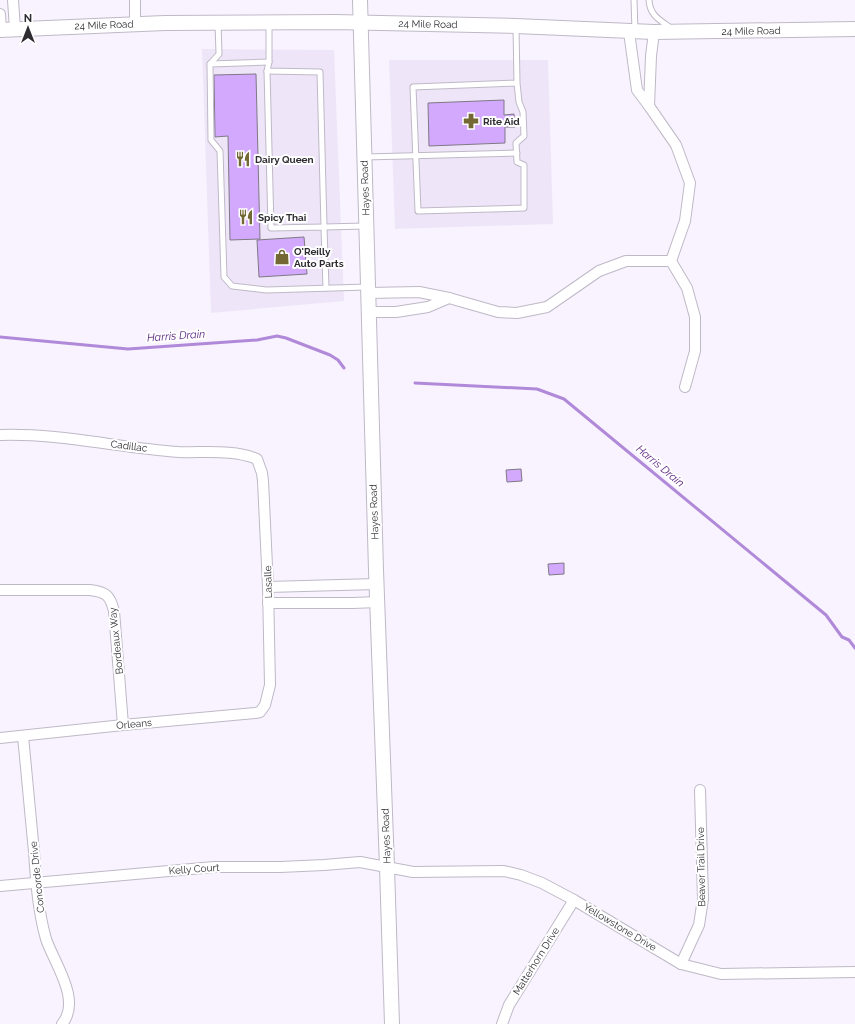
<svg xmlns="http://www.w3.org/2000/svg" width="855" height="1024" font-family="Raleway,sans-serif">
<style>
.built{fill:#eee6f8}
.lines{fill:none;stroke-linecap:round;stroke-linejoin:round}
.stream{stroke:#b189d9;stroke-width:3}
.building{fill:#d2a9fc;stroke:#7f7986}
.lane-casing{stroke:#bfb9c7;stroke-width:7}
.street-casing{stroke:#bfb9c7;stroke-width:12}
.secondary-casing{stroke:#bfb9c7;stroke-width:16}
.lane{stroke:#fff;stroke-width:5}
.street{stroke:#fff;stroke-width:10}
.secondary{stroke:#fff;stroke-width:14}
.labels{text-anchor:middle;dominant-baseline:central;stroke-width:4;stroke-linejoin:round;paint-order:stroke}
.street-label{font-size:10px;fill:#2e2c31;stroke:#fff}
.poi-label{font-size:10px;font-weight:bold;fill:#2e2c31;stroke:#fff;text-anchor:start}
.water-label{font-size:11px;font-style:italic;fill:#511a79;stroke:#fff}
</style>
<rect width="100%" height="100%" fill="#f8f3ff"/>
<!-- built -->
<g class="built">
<path d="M 202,49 L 334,50 L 344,301 L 211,313 Z"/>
<path d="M 389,60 L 548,60 L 553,224 L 395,229 Z"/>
</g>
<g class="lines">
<!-- stream -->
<g class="stream">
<path d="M 0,337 L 128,349 L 257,340 L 277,336 L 286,338 L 330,355 L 338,360 L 344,368"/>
<path d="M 415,383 L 537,389 L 564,399 L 826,615 L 842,637 L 849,640 L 855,648"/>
</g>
</g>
<!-- building -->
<g class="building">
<path d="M 256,74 L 260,239 L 230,240 L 228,136 L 215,137 L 214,75 Z"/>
<path d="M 504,100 L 504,115 L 514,114 L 515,127 L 505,127 L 505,143 L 429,146 L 428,103 Z"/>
<path d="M 304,237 L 307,274 L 259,277 L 257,240 Z"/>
<path d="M 521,469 L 522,481 L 507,482 L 506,470 Z"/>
<path d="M 564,563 L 564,574 L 549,575 L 548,564 Z"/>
</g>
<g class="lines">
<!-- lane casing -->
<g class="lane-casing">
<g id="lane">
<path d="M 634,0 L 635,31"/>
<path d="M 649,0 C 650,16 660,20 672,29"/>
<path d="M 269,22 L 269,62 L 267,71 L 320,72 L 324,227 L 365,226"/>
<path d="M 218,23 L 219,54 L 210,64 L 211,140 L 220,151 L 224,277 L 232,286 L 266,290 L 367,287"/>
<path d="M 516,27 L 517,83 L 519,102 L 523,112 L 524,136 L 516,143 L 517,162 L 524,165 L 524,208 L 418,211 L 413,87 L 517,83"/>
<path d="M 210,64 L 269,62"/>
<path d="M 267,71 L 271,228 L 324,227 L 326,288"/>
<path d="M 365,157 L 517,153"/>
</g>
</g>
<!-- street casing -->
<g class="street-casing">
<g id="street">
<path d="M 13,0 L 15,29"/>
<path d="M 135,0 L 135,24"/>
<path d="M 0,14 L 1,30"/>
<path d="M 629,32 L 637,90 L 649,106 L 676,145 L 690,183 L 685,221 L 671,261"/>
<path d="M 649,106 L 651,56 L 654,32"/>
<path d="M 671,261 L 687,288 L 695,317 L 695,351 L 685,387"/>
<path d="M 368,293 L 419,292 L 449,298 L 498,312 L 517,313 L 547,307 L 599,271 L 626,261 L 671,261"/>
<path d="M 368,312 L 396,312 L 428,307 L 449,298"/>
<path d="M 0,435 C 60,433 119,448 179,452 C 203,453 234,449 257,459 L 262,473 L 263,481 L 268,587 L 270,685 L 265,705 L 260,712 L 255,713 L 123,725 L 0,738"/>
<path d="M 268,587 L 376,584"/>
<path d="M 0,590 L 90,590 C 106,592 110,595 114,611 L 123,725"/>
<path d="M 268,603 L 353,603 L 377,602"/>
<path d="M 23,736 C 27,775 30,813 34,852 C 36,881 38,911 46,939 C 54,963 82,1000 62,1024"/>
<path d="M 0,886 L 214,867 L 280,867 L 324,865 L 360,862 L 413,872 L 504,871 L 521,875 L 542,883 L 574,900 L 681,964 L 721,974 L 855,972"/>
<path d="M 681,964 L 699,925 L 703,899 L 700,790"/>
<path d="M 502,1024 L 509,1005 L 574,900"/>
</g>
</g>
<!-- secondary casing -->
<g class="secondary-casing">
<g id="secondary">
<path d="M 360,0 L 376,570 L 387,867 L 392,1024"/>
<path d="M 0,30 L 165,23 L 334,22 L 516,26 L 654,32 L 855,29"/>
</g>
</g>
<!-- lane -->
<use href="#lane" class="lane"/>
<!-- street -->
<use href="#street" class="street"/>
<!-- secondary -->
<use href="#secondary" class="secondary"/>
</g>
<!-- icons -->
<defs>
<g id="pharmacy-bare" transform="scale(1.2)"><path d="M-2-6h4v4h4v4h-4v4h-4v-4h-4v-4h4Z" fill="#736834" stroke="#fff" stroke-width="2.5" paint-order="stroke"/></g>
<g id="restaurant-bare" transform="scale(1.2)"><path d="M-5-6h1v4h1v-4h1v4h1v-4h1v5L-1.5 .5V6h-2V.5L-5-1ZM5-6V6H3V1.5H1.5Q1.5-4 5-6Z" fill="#736834" stroke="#fff" stroke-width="2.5" paint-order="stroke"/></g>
<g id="shop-bare" transform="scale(1.2)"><path d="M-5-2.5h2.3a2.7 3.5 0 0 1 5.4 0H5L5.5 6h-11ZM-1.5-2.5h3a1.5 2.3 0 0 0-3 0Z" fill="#736834" stroke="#fff" stroke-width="2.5" paint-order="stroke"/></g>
</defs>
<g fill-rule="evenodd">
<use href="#pharmacy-bare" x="471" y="121"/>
<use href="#restaurant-bare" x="243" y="159"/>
<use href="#restaurant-bare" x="246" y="217"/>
<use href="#shop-bare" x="282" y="257"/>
</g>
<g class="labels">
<!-- street labels -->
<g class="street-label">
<text transform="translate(428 24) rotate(1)">24 Mile Road</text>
<text transform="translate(104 25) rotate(-2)">24 Mile Road</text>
<text transform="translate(751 31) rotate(-1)">24 Mile Road</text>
<text transform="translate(365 188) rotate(-92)">Hayes Road</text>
<text transform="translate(129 446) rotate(7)">Cadillac</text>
<text transform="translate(374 512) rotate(-92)">Hayes Road</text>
<text transform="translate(268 582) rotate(-92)">Lasalle</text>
<text transform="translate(116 641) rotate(-96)">Bordeaux Way</text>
<text transform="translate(134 724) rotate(-5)">Orleans</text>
<text transform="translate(386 836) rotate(-92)">Hayes Road</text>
<text transform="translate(701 867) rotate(-91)">Beaver Trail Drive</text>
<text transform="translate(194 869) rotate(-4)">Kelly Court</text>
<text transform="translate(37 877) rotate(-96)">Concorde Drive</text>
<text transform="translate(620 927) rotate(31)">Yellowstone Drive</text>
<text transform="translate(536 961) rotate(-58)">Matterhorn Drive</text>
</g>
<!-- poi labels -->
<g class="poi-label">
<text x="483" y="121">Rite Aid</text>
<text x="255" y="159">Dairy Queen</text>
<text x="258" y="217">Spicy Thai</text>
<text x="294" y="251">O'Reilly<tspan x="294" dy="12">Auto Parts</tspan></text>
</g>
<!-- water labels -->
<g class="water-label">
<text transform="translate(176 336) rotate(-4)">Harris Drain</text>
<text transform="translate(660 466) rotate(40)">Harris Drain</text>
</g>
</g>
<!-- north arrow -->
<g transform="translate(28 28)" stroke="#ffffff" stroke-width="3" paint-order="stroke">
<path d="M0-3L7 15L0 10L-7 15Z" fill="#2e2c31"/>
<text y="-6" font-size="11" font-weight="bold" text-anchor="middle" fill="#2e2c31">N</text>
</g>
</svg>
